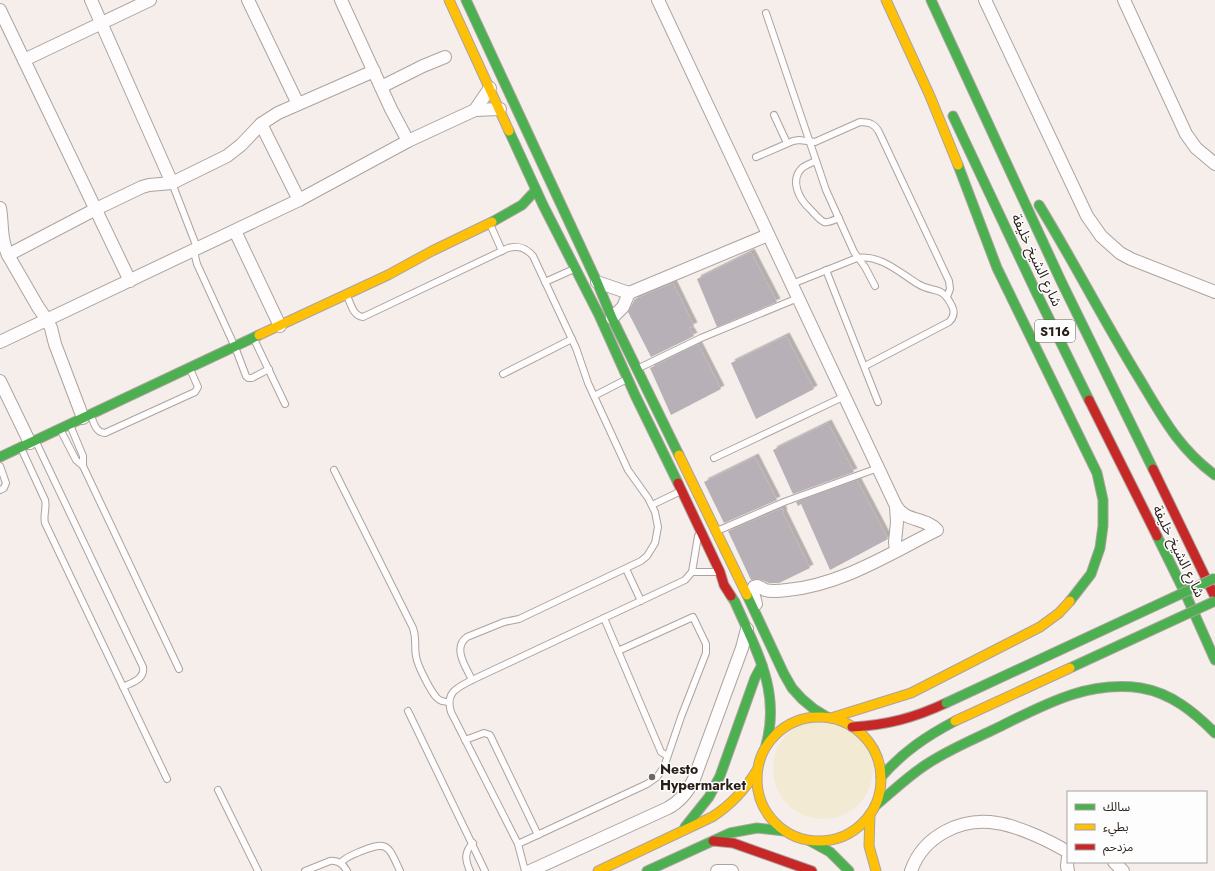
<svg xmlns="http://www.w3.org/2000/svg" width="1215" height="871" font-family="Jost,'Noto Sans Arabic',sans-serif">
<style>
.sand{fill:#f3ead3}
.building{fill:#b7b0b7;filter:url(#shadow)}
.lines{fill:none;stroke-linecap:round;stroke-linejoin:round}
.lane-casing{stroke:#aca39f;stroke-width:8}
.street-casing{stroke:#aca39f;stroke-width:14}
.fast-casing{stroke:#aca39f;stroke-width:11}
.slow-casing{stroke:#aca39f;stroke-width:11}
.jam-casing{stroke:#aca39f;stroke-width:11}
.lane{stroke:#fefcfc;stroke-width:6}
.street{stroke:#fefcfc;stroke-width:12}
.fast{stroke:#4caf50;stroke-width:9}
.slow{stroke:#ffc107;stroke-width:9}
.jam{stroke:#c62828;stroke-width:9}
.fast-bridge-casing{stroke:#aca39f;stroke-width:11;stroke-linecap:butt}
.slow-bridge-casing{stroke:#aca39f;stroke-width:11;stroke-linecap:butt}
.fast-bridge{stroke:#4caf50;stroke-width:9}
.slow-bridge{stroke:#ffc107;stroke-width:9}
.poi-dot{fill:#716661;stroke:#fcfdfc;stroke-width:1.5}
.labels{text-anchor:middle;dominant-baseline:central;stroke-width:3;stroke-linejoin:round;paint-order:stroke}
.shield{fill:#fcfdfc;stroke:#68605c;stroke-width:1}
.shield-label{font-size:13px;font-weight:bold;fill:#291d17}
.street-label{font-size:14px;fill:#291d17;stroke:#fcfdfc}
.poi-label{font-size:14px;font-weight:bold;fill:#291d17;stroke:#fcfdfc;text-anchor:start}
</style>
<defs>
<filter id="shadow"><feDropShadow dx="3.5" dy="-3.5" stdDeviation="0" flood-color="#0004"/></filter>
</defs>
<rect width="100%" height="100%" fill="#f6eeeb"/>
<!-- sand -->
<circle class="sand" cx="823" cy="769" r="50"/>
<!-- building -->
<g class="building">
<path d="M 751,252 L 777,302 L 717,327 L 697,279 Z"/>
<path d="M 673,283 L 694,326 L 689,328 L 694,336 L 651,357 L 628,312 L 635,299 Z"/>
<path d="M 786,336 L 814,389 L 756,419 L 731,363 Z"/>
<path d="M 698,344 L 721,389 L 671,415 L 650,368 Z"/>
<path d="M 828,423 L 854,472 L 793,494 L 773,450 Z"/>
<path d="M 755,457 L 777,500 L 724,523 L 704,482 Z"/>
<path d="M 857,480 L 888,539 L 830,570 L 801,504 L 798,506 L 796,502 Z"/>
<path d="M 782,508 L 784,513 L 783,513 L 810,568 L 779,583 L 769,583 L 759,579 L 751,580 L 728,531 Z"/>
</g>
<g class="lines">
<!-- lane casing -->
<g class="lane-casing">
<g id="lane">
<path d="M 766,13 L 826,190 L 854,252 L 865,267 L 875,286"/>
<path d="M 774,115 L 787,143"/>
<path d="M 756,157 L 793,141 L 799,140 L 815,142 L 860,122 C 869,122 875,124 879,132 L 949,281 L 950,289 L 947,297"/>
<path d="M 816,161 C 811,163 806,165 802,168 C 789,181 800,200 810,209 C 814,213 819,220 824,222 C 829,223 834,220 839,218"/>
<path d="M 172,183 L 196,245 L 195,256 L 197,264 L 235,347 L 246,376 L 248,378 L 252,378 L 269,369"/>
<path d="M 490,224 L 502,251"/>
<path d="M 826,270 L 878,402"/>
<path d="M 545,282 L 574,269"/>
<path d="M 792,284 L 857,258 C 880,254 900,273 918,284 C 934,294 941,284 952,306 C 955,312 954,317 949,322 L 865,366"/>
<path d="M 347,296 C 351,304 353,316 363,317 L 508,248 C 519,245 526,248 533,256 L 576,348 L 588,383 L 628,470 L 648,498 L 655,512 L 658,527 L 655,543 L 647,556 L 641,561 L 519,619 L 504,622 L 467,637 C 452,648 466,667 472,680"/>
<path d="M 254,339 L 285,404"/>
<path d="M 639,368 L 701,338 L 798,298"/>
<path d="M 503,374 L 572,339"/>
<path d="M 594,396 L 627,379"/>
<path d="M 91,416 C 94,423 96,433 105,433 L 195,392 L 198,387 L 190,369"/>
<path d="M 70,425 L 83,456 L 83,466"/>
<path d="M 60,429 L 76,460 L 83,466 L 179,669"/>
<path d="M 36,442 L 143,667 C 145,679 133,682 123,687"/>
<path d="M 21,448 L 45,500 C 47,508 43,515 45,523 L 167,779"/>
<path d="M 714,458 L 843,397"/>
<path d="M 0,466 L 6,483 L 4,488 L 0,490"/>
<path d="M 334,470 L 413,628 C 417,640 414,646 416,656 C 417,665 431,692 437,698 C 440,701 445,702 449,702"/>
<path d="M 652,505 L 681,491"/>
<path d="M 717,531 L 784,502 L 878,468"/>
<path d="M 626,569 L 641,601"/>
<path d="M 692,572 L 719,572"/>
<path d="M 604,618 L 661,752 L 667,756"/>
<path d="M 408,711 L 485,871"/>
<path d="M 465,740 L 484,733 L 490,735 L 538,835"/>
<path d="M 218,790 L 258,871"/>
<path d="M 518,844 L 647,784 L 657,777 L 664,767 L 681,717 L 706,653 L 706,644 L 693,617 L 618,651"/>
<path d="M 341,863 C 345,857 353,855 359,852 C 388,840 388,845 400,871"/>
<path d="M 305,871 L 330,861 C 338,860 343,864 347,871"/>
<path d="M 470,871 C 465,860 464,852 473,843"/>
<path d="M 525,871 L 518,844 L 451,712 C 445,692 457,688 472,680 L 685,580 L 692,572 L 698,536"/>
</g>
</g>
<!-- street casing -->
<g class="street-casing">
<g id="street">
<path d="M 91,0 L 172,183"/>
<path d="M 248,0 L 298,104"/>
<path d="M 341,0 L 391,109 L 408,141"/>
<path d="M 658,0 C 737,169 816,338 896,506 C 905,522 925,517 937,530 C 889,554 841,585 787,590 C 780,591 772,592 765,590 C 763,589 760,587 757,586 L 754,587 L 753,592 L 756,604"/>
<path d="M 985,0 L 1087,216 L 1101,236 L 1120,253 L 1131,259 L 1215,292"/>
<path d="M 1124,0 L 1186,134 L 1196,148 L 1215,164"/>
<path d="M 0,10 L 130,281"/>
<path d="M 24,60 L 150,0"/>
<path d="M 381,87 L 423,66 L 445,57"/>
<path d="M 475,110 L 490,88"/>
<path d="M 261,124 L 299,200"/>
<path d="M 0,208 C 3,226 0,236 8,255 L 38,307 L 47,320 L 51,328 L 55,344 L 83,418"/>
<path d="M 235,231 L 280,326"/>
<path d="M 8,255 L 96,209 L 142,187 L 149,185 L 172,183 L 227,156 L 241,145 L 261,124 L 278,113 L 374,71"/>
<path d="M 597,282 L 629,293 L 768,235"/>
<path d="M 612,318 L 623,307 L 629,293"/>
<path d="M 0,342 L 299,200 L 408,141 L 475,110 L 500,109"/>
<path d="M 0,381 L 30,443"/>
<path d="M 896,506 L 897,522 L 895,542 L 896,551"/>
<path d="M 1068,857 L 1067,866 L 1068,871"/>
<path d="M 1114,862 L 1123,871"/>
<path d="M 530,871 L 668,808 C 681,801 688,792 694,779 L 742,648 L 747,629"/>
<path d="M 717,871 L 732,871"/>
<path d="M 911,871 C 923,836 961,817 997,823 C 1018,826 1050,841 1068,852"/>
</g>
</g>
<!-- fast casing -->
<g class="fast-casing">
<g id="fast">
<path d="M 466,0 L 597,282 L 612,318 L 679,455"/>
<path d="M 931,0 L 1061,281 L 1153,469"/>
<path d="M 953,116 L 1036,292 L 1089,400"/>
<path d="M 509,131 L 543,205 L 599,315 L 635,395 L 678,483"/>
<path d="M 958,165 L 997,268 L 1097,473 L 1103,500 L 1103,526 L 1100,548 L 1091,574 L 1070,601"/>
<path d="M 1039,205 C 1074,262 1104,321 1139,378 C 1162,416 1178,448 1215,475"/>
<path d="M 492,222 L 522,205 L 536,190"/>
<path d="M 0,457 L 259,335"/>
<path d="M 1157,536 L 1186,595 L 1215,660"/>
<path d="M 747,595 L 784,674 L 792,688 L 802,699 L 814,709 L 827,717"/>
<path d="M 731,596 L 735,602 C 756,650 781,691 766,745"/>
<path d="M 881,777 C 903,752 925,737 955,721"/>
<path d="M 875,806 C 892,792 908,776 927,764 C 948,750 972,740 995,729 C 1042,706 1086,680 1141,688 C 1171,693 1194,712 1215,733"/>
<path d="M 685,827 L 709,797 L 720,776 L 755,678 L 762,665"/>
<path d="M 810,841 L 830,852 L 849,871"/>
<path d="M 647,871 L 730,833 L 757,828 L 784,831"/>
</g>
</g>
<!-- slow casing -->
<g class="slow-casing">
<g id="slow">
<path d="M 449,0 L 509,131"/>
<path d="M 886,0 L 930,96 L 958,165"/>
<path d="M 259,335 L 388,275 L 432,251 L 492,222"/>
<path d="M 679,455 L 747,595"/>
<circle cx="819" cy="779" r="62"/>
<path d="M 831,718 L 911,693 L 1040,627 L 1059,613 L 1070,601"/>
<path d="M 870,814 L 869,846 L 876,871"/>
<path d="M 598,871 L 712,817 C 731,805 745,790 757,770"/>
</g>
</g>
<!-- jam casing -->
<g class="jam-casing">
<g id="jam">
<path d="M 1089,400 L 1157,536"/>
<path d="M 1153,469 L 1215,597"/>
<path d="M 678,483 L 720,572 L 724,585 L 731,596"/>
<path d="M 852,727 C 887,725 914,718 946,703"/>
<path d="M 713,841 L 733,843 L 812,871"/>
</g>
</g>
<!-- lane -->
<use href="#lane" class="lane"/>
<!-- street -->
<use href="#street" class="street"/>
<!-- fast -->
<use href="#fast" class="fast"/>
<!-- slow -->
<use href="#slow" class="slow"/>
<!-- jam -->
<use href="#jam" class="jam"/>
<!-- fast-bridge casing -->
<g class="fast-bridge-casing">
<g id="fast-bridge">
<path d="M 1070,668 L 1215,601"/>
<path d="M 946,703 L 1215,578"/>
</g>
</g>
<!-- slow-bridge casing -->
<g class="slow-bridge-casing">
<path id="slow-bridge" d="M 955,721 L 1070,668"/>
</g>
<!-- fast-bridge -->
<use href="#fast-bridge" class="fast-bridge"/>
<!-- slow-bridge -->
<use href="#slow-bridge" class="slow-bridge"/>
</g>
<!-- markers -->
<circle class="poi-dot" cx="652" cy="777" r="4"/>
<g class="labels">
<!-- shield labels -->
<rect class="shield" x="1035" y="320" width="40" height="22" rx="3"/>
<g class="shield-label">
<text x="1055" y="331">S116</text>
</g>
<!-- street labels -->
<g class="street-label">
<text transform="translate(1037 260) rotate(65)">شارع الشيخ خليفة</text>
<text transform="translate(1179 551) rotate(64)">شارع الشيخ خليفة</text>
</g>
<!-- poi labels -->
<g class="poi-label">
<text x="660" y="769">Nesto<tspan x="660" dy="16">Hypermarket</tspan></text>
</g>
</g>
<!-- legend -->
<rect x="1067" y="791" width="140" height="72" fill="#fcfdfc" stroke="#a8a3a0"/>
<rect x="1075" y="804" width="20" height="6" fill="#4caf50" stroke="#a8a3a0"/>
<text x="1103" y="811" font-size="12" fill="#291d17">سالك</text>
<rect x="1075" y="824" width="20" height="6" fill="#ffc107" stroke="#a8a3a0"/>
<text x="1103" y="831" font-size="12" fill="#291d17">بطيء</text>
<rect x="1075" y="844" width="20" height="6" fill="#c62828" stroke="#a8a3a0"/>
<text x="1103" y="851" font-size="12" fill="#291d17">مزدحم</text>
</svg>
